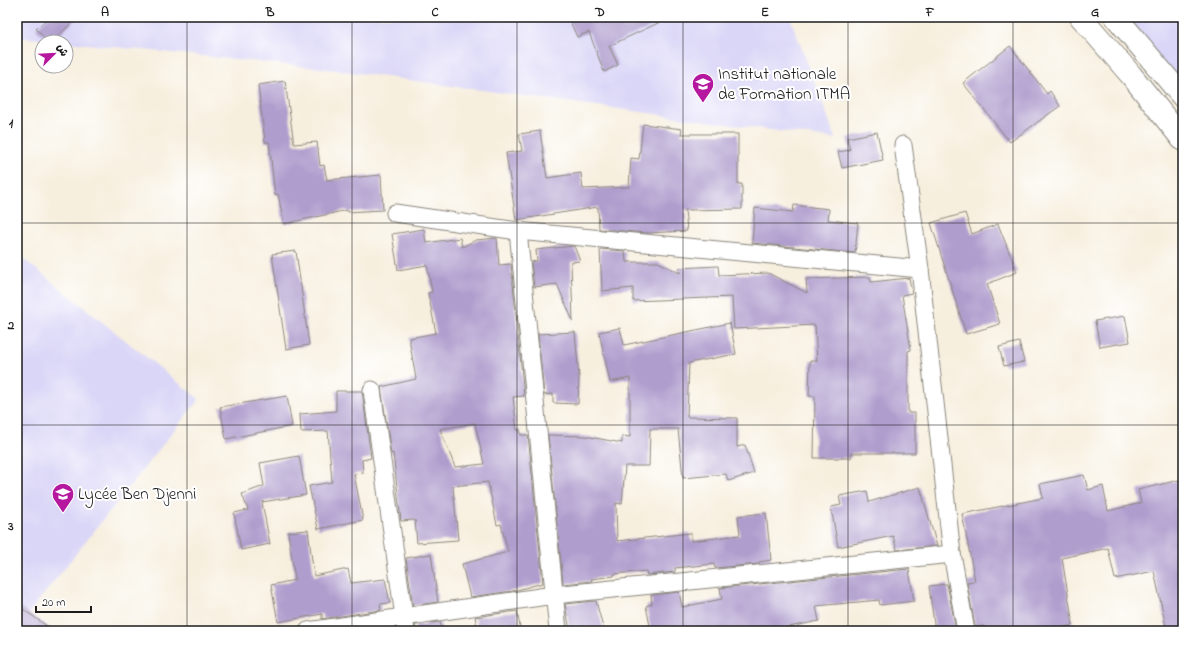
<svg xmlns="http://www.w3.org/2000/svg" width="1200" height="648" font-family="'Indie Flower','Playpen Sans Arabic',sans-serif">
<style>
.built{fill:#dad6f7}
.building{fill:#af9dcd;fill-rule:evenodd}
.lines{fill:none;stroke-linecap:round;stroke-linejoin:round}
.street-casing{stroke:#8a867d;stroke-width:19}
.highway-casing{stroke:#8a867d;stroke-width:24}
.street{stroke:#fff;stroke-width:17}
.highway{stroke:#fff;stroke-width:22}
.grid{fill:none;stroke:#1c1c1c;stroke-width:1;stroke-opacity:0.55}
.labels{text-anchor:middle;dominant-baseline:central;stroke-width:4;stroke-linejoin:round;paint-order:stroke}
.poi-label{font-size:17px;fill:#1c1c1c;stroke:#fff;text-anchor:start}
.neatline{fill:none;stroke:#1c1c1c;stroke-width:1.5}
.grid-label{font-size:13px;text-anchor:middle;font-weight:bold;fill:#1c1c1c}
</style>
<rect width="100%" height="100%" fill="#fff"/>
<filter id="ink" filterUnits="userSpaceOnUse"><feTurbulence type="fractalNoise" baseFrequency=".025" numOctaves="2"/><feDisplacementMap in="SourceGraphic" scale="8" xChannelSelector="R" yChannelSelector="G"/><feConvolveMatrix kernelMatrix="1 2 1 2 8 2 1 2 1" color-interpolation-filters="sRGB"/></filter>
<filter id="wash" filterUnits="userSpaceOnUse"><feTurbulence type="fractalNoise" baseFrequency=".012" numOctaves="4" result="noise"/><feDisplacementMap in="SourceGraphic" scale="16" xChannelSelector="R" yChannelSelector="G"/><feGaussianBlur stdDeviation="0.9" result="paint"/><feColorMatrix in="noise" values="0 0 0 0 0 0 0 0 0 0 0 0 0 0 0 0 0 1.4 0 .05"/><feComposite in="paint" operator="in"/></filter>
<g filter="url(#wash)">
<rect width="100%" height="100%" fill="#f7efde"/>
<!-- built -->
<g class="built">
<path d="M 17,17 L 790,17 L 836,139 L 329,69 L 17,37 Z"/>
<path d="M 1116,17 L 1183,17 L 1183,97 Z"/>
<path d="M 17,254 L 199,399 L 17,628 Z"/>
</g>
<g id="blocks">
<!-- building -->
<g class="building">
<path d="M 49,17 L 78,17 L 52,42 L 49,42 L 36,29 Z"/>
<path d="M 568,17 L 671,17 L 609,46 L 618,65 L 604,72 L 589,32 L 577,37 Z"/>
<path d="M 1010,46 L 1047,94 L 1050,91 L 1060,106 L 1010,142 L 963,83 Z"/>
<path d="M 285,81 L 294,144 L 317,142 L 320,166 L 324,165 L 327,180 L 381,175 L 383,210 L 347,212 L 347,210 L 284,224 L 278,194 L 275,195 L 269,142 L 265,142 L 258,85 Z"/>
<path d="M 643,124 L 682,129 L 681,134 L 738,134 L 738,184 L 742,184 L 742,209 L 685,210 L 687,231 L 646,233 L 599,229 L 598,207 L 516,220 L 506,153 L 522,151 L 519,134 L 540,131 L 547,178 L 581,173 L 583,189 L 629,187 L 631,158 L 639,159 Z"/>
<path d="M 877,132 L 883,160 L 842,168 L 838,152 L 850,150 L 847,138 Z"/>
<path d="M 794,205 L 829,209 L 828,220 L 858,223 L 855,253 L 752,243 L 755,208 L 793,212 Z"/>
<path d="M 965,213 L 972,234 L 998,224 L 1017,272 L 987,284 L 1000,324 L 966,334 L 931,223 Z"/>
<path d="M 424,229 L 426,243 L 460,238 L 462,247 L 476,240 L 497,238 L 499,265 L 511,264 L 524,396 L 513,397 L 517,430 L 520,430 L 521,435 L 528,435 L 543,583 L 513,591 L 470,597 L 462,564 L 508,552 L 501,524 L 497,525 L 488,482 L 453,486 L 458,540 L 417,543 L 415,520 L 401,521 L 393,453 L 391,454 L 381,387 L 416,379 L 409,338 L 436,333 L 428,293 L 432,292 L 427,265 L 398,270 L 392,234 ZM 475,423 L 484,464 L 455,467 L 440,429 Z"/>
<path d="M 574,246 L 580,261 L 571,262 L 573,321 L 557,284 L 534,287 L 531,262 L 537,261 L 536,250 Z"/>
<path d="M 600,249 L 625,251 L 626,262 L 658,262 L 680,273 L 679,268 L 718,266 L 719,275 L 768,273 L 807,293 L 806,279 L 870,277 L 871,282 L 909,278 L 912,293 L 902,295 L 911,350 L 908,351 L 908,413 L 915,413 L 915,453 L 851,453 L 851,458 L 814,458 L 815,396 L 809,396 L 810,361 L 817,361 L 815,325 L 734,329 L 732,297 L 633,301 L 633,288 L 602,291 Z"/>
<path d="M 296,251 L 309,345 L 286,349 L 272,254 Z"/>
<path d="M 1125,316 L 1130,342 L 1100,347 L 1095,321 Z"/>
<path d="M 730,323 L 736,354 L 689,363 L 687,417 L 737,418 L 737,447 L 745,445 L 754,473 L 728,481 L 726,474 L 683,478 L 678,429 L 650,429 L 649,466 L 625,466 L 622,504 L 616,503 L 617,541 L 691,533 L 691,541 L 740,535 L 738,516 L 766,513 L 771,560 L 759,562 L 759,564 L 715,568 L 714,564 L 675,568 L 675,572 L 647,575 L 646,571 L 614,574 L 614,576 L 591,579 L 592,581 L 563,584 L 548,435 L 585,436 L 622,443 L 622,436 L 630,437 L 630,378 L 610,382 L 599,332 L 620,328 L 624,345 Z"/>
<path d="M 575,332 L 579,377 L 578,404 L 553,403 L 553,394 L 544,395 L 538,334 Z"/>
<path d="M 1019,342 L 1024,362 L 1004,366 L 999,347 Z"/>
<path d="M 336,391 L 362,391 L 371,458 L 362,460 L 363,473 L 354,474 L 363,520 L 318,529 L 309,486 L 332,482 L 328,431 L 301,432 L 300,414 L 336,411 Z"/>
<path d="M 287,396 L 292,426 L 226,439 L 220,407 Z"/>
<path d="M 299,456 L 306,495 L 262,502 L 270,544 L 241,550 L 234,513 L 248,510 L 242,494 L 264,486 L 260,463 Z"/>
<path d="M 1084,475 L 1088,490 L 1103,486 L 1108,511 L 1141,503 L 1138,490 L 1183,479 L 1183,629 L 1167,631 L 1154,571 L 1115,579 L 1108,548 L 1062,558 L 1073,625 L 1044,631 L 985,631 L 984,626 L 975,627 L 967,582 L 975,581 L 962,514 L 1043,498 L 1040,484 Z"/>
<path d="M 920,487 L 937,546 L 897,550 L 893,536 L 838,547 L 831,507 L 841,505 L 839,496 L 867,491 L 869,502 Z"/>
<path d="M 308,530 L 314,576 L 348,569 L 351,583 L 385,579 L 390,603 L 380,604 L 381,610 L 322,619 L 322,614 L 278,622 L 271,585 L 295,580 L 288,532 Z"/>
<path d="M 431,554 L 438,602 L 413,606 L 406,558 Z"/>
<path d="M 909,569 L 914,601 L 880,605 L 879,600 L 816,606 L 819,621 L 779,629 L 779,631 L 651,631 L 646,606 L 652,604 L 651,595 L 679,592 L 682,607 L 722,599 L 720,588 Z"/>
<path d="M 947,584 L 956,629 L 935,631 L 929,586 Z"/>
<path d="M 596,601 L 604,631 L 570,631 L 565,604 Z"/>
<path d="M 17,605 L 54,631 L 17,631 Z"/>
<path d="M 517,611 L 520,627 L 502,631 L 478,631 L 475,617 Z"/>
<path d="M 440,622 L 442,631 L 416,631 L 415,625 Z"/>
</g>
</g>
</g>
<g filter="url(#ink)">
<use href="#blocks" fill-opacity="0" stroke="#8a867d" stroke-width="1"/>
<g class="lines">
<!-- street casing -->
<g class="street-casing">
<g id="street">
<path d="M 903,145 L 920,269 L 952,554 L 966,631"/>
<path d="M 395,213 L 518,231 L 920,269"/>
<path d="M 518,231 L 558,631"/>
<path d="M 372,390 L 406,631"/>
<path d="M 308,631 L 554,595 L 952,554"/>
</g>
</g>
<!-- highway casing -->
<g class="highway-casing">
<g id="highway">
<path d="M 1081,17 L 1131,75 L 1183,140"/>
<path d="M 1116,17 L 1183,97"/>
</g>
</g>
<!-- street -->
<use href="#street" class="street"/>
<!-- highway -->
<use href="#highway" class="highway"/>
</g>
</g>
<!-- grid -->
<path class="grid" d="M 187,17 L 187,631M 352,17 L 352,631M 517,17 L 517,631M 683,17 L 683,631M 848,17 L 848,631M 1013,17 L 1013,631M 17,223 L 1183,223M 17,425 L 1183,425"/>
<!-- icons -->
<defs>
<g id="university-pin" transform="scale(1.15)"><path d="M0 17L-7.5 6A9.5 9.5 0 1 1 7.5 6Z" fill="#b5179e" stroke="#fff"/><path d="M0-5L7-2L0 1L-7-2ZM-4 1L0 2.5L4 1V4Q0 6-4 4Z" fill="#fff"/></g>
<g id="school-pin" transform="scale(1.15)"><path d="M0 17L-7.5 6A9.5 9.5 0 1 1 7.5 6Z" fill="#b5179e" stroke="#fff"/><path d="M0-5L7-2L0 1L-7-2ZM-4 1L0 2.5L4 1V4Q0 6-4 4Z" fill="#fff"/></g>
</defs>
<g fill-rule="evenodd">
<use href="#university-pin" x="703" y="84"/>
<use href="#school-pin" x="63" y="494"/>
</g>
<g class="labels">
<!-- poi labels -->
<g class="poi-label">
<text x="718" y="74">Institut nationale<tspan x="718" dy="20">de Formation ITMA</tspan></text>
<text x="78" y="494">Lycée Ben Djenni</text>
</g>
</g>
<!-- margin -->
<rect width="1200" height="648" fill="none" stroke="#fff" stroke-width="44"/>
<!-- north arrow -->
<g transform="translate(54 54) rotate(66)"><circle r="19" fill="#ffffff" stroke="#a4a4a4"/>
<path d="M0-3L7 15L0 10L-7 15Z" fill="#b5179e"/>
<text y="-6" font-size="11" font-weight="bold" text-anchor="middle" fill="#1c1c1c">ش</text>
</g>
<!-- scale -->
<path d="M36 606v6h55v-6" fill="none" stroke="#1c1c1c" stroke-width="2"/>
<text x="42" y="606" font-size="12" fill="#1c1c1c" stroke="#ffffff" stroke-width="3" paint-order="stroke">20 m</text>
<rect x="22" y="22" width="1156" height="604" class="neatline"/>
<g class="grid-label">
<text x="105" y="16">A</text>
<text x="270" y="16">B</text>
<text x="435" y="16">C</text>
<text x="600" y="16">D</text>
<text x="765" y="16">E</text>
<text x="930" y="16">F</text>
<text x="1095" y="16">G</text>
<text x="11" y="127">1</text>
<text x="11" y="329">2</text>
<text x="11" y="530">3</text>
</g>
</svg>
